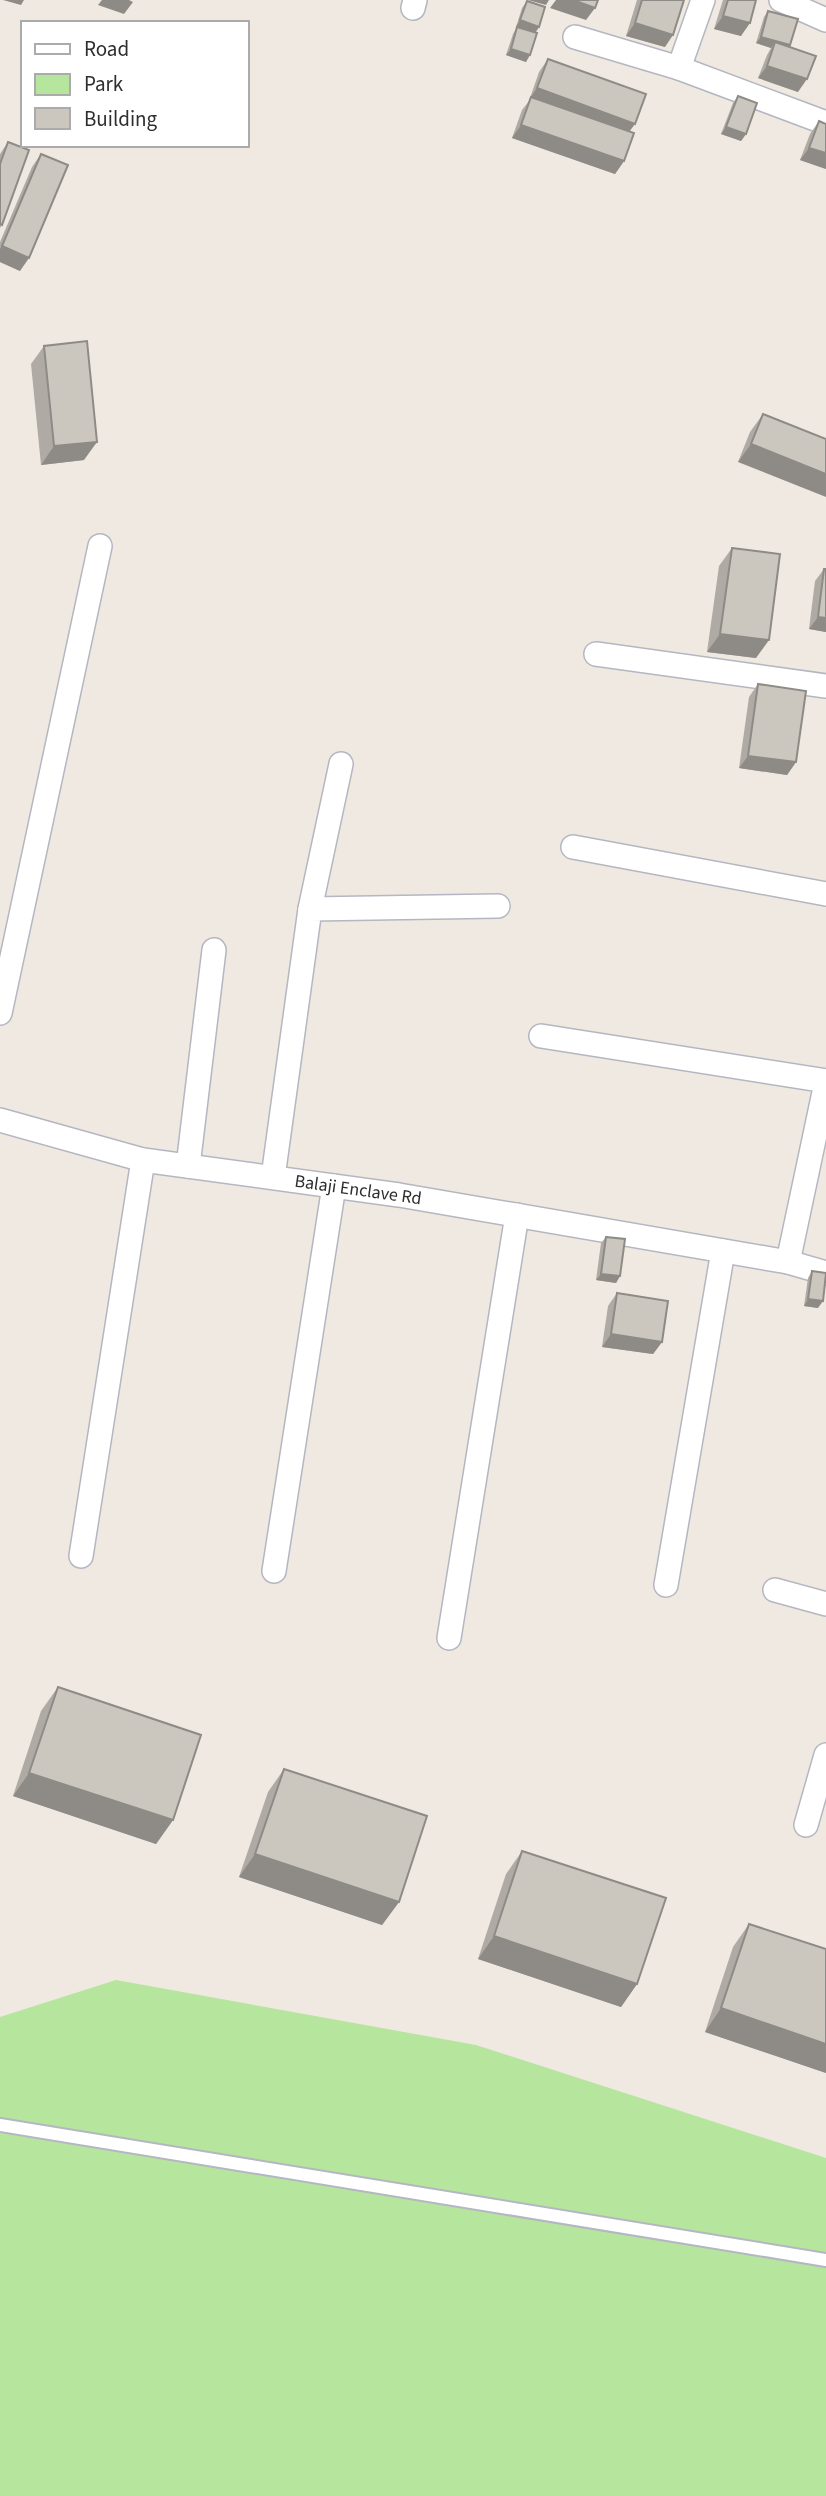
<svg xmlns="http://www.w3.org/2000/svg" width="826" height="2496" font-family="'Source Sans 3',sans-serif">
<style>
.green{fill:#b6e59e}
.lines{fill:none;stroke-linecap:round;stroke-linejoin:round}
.service-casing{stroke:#b4b7c1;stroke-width:16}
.minor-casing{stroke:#b4b7c1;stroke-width:26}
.service{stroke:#fff;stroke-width:12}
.minor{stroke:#fff;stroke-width:23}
.wall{fill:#afaba4}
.shaded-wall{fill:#8e8b86}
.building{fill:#cbc7bf;stroke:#8e8b86;stroke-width:2}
.labels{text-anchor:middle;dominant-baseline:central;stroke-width:5;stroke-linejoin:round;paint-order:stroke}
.street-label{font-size:18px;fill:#2e2e2e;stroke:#fff}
</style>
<rect width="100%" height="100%" fill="#efe9e1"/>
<!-- green -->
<path class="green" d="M 116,1980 L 476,2045 L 826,2158 L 826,2496 L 0,2496 L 0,2017 Z"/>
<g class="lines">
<!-- service casing -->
<g class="service-casing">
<path id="service" d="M 0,2125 L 826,2260"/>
</g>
<!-- minor casing -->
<g class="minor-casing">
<g id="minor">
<path d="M 703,0 L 679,68 L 826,123"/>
<path d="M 781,0 L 826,20"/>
<path d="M 413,8 L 415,0"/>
<path d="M 575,37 L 679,68"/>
<path d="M 596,654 L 826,686"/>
<path d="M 573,847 L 826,894"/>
<path d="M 310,909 L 341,764"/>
<path d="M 0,1013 L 100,546"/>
<path d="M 541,1036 L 826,1081"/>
<path d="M 0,1120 L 143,1160"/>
<path d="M 188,1166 L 214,950"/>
<path d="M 273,1177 L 310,909 L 498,906"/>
<path d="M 788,1262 L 826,1273"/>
<path d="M 81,1556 L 143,1160 L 399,1195 L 788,1262 L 826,1083"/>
<path d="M 274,1571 L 334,1186"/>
<path d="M 666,1585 L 723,1251"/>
<path d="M 775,1590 L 826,1604"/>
<path d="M 449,1638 L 517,1215"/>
<path d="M 806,1825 L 826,1755"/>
</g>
</g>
<!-- service -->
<use href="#service" class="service"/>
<!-- minor -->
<use href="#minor" class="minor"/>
</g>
<!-- wall -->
<g class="wall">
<path d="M 637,0 L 684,0 L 665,47 L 626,36 Z"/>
<path d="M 723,0 L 756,0 L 741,36 L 714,29 Z"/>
<path d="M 527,1 L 539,27 L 535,33 L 526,62 L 506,55 L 513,34 L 517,27 L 516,27 L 522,8 Z"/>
<path d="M 768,11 L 790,47 L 798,92 L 758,78 L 767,55 L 771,48 L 756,43 L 764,17 Z"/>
<path d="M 548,59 L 630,131 L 624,161 L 615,174 L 512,138 L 522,110 L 529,101 L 539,72 Z"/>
<path d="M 738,96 L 746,134 L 741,141 L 721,134 L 733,103 Z"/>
<path d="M 819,121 L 826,169 L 800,160 L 810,134 Z"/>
<path d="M 8,142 L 2,225 L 0,228 L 0,154 Z"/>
<path d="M 41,154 L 20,271 L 0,262 L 0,242 L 32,167 Z"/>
<path d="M 44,346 L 84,460 L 41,465 L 31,364 Z"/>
<path d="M 763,414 L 826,439 L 738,462 L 750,432 Z"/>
<path d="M 732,548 L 756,658 L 707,652 L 719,566 Z"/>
<path d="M 824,569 L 826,632 L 809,629 L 815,581 Z"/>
<path d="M 758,684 L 796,762 L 787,775 L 739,768 L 749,697 Z"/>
<path d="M 606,1237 L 620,1276 L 616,1283 L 596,1280 L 601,1243 Z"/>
<path d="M 812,1271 L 818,1308 L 804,1306 L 808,1278 Z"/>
<path d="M 617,1293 L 662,1342 L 653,1354 L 602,1347 L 608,1306 Z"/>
<path d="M 58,1687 L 173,1820 L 156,1844 L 13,1796 L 41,1711 Z"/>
<path d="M 284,1769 L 399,1902 L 382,1925 L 239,1877 L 268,1792 Z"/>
<path d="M 522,1851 L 637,1984 L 621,2007 L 478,1959 L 506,1874 Z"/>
<path d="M 749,1924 L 826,1949 L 826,2073 L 705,2032 L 733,1947 Z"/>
</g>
<!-- shaded-wall -->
<g class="shaded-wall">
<path d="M 3,0 L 24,0 L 21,5 Z"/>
<path d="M 102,0 L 129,0 L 133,2 L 124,14 L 98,5 Z"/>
<path d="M 528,0 L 549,0 L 546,5 Z"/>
<path d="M 556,0 L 573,0 L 595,8 L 586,20 L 550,8 Z"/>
<path d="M 723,16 L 750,23 L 741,36 L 714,29 Z"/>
<path d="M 520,20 L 539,27 L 535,33 L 516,27 Z"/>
<path d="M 635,23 L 673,35 L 665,47 L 626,36 Z"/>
<path d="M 761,37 L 790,45 L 786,52 L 775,42 L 771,48 L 756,43 Z"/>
<path d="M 511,49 L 530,55 L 526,62 L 506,55 Z"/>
<path d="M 767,66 L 807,79 L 798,92 L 758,78 Z"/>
<path d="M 537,88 L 635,124 L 626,136 L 531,97 L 528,101 Z"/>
<path d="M 521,125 L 624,161 L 615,174 L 512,138 Z"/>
<path d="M 726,127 L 746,134 L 741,141 L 721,134 Z"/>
<path d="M 809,148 L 826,153 L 826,169 L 800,160 Z"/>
<path d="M 2,246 L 29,258 L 20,271 L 0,262 L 0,249 Z"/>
<path d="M 97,442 L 84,460 L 41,465 L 54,446 Z"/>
<path d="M 751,444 L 826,474 L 826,497 L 738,462 Z"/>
<path d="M 818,617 L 826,618 L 826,632 L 809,629 Z"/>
<path d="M 720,634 L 769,640 L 756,658 L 707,652 Z"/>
<path d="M 748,756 L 796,762 L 787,775 L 739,768 Z"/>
<path d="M 601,1274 L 620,1276 L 616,1283 L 596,1280 Z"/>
<path d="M 808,1299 L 823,1301 L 818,1308 L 804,1306 Z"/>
<path d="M 611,1334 L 662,1342 L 653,1354 L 602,1347 Z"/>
<path d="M 29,1773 L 173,1820 L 156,1844 L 13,1796 Z"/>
<path d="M 255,1854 L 399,1902 L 382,1925 L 239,1877 Z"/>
<path d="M 494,1936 L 637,1984 L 621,2007 L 478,1959 Z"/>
<path d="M 721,2008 L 826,2044 L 826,2073 L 705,2032 Z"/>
</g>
<!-- building -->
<g class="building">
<path d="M 573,0 L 598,0 L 595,8 Z"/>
<path d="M 642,0 L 684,0 L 673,35 L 635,23 Z"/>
<path d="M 728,0 L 756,0 L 750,23 L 723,16 Z"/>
<path d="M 527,1 L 545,7 L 539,27 L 520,20 Z"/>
<path d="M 768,11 L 798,19 L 790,45 L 761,37 Z"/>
<path d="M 517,27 L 537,33 L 530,55 L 511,49 Z"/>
<path d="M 775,42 L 816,56 L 807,79 L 767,66 Z"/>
<path d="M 548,59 L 646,94 L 635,124 L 537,88 Z"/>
<path d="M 738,96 L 757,103 L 746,134 L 726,127 Z"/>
<path d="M 531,97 L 634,133 L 624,161 L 521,125 Z"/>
<path d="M 819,121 L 826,124 L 826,153 L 809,148 Z"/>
<path d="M 8,142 L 29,150 L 2,225 L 0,224 L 0,164 Z"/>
<path d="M 41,154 L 68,165 L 29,258 L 2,246 Z"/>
<path d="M 87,341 L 97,442 L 54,446 L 44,346 Z"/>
<path d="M 763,414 L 826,439 L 826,474 L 751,444 Z"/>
<path d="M 732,548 L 780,554 L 769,640 L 720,634 Z"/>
<path d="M 824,569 L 826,569 L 826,618 L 818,617 Z"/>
<path d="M 758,684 L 806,691 L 796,762 L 748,756 Z"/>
<path d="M 606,1237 L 625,1239 L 620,1276 L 601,1274 Z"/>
<path d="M 812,1271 L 826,1273 L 823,1301 L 808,1299 Z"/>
<path d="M 617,1293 L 668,1301 L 662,1342 L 611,1334 Z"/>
<path d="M 58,1687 L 201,1735 L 173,1820 L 29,1773 Z"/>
<path d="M 284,1769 L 427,1816 L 399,1902 L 255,1854 Z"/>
<path d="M 522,1851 L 666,1898 L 637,1984 L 494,1936 Z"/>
<path d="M 749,1924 L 826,1949 L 826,2044 L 721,2008 Z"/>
</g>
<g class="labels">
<!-- street labels -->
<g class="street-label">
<text transform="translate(358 1190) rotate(8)">Balaji Enclave Rd</text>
</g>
</g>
<!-- legend -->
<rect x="21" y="21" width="228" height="126" fill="#ffffff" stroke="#ababab" stroke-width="2"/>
<rect x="35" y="44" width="35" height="10" fill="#ffffff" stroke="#ababab" stroke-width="2"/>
<text x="84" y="56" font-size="21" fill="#2e2e2e">Road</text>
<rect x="35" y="74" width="35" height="21" fill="#b6e59e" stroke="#ababab" stroke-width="2"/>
<text x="84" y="91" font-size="21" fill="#2e2e2e">Park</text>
<rect x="35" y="108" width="35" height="21" fill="#cbc7bf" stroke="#ababab" stroke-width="2"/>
<text x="84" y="126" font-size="21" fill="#2e2e2e">Building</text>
</svg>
